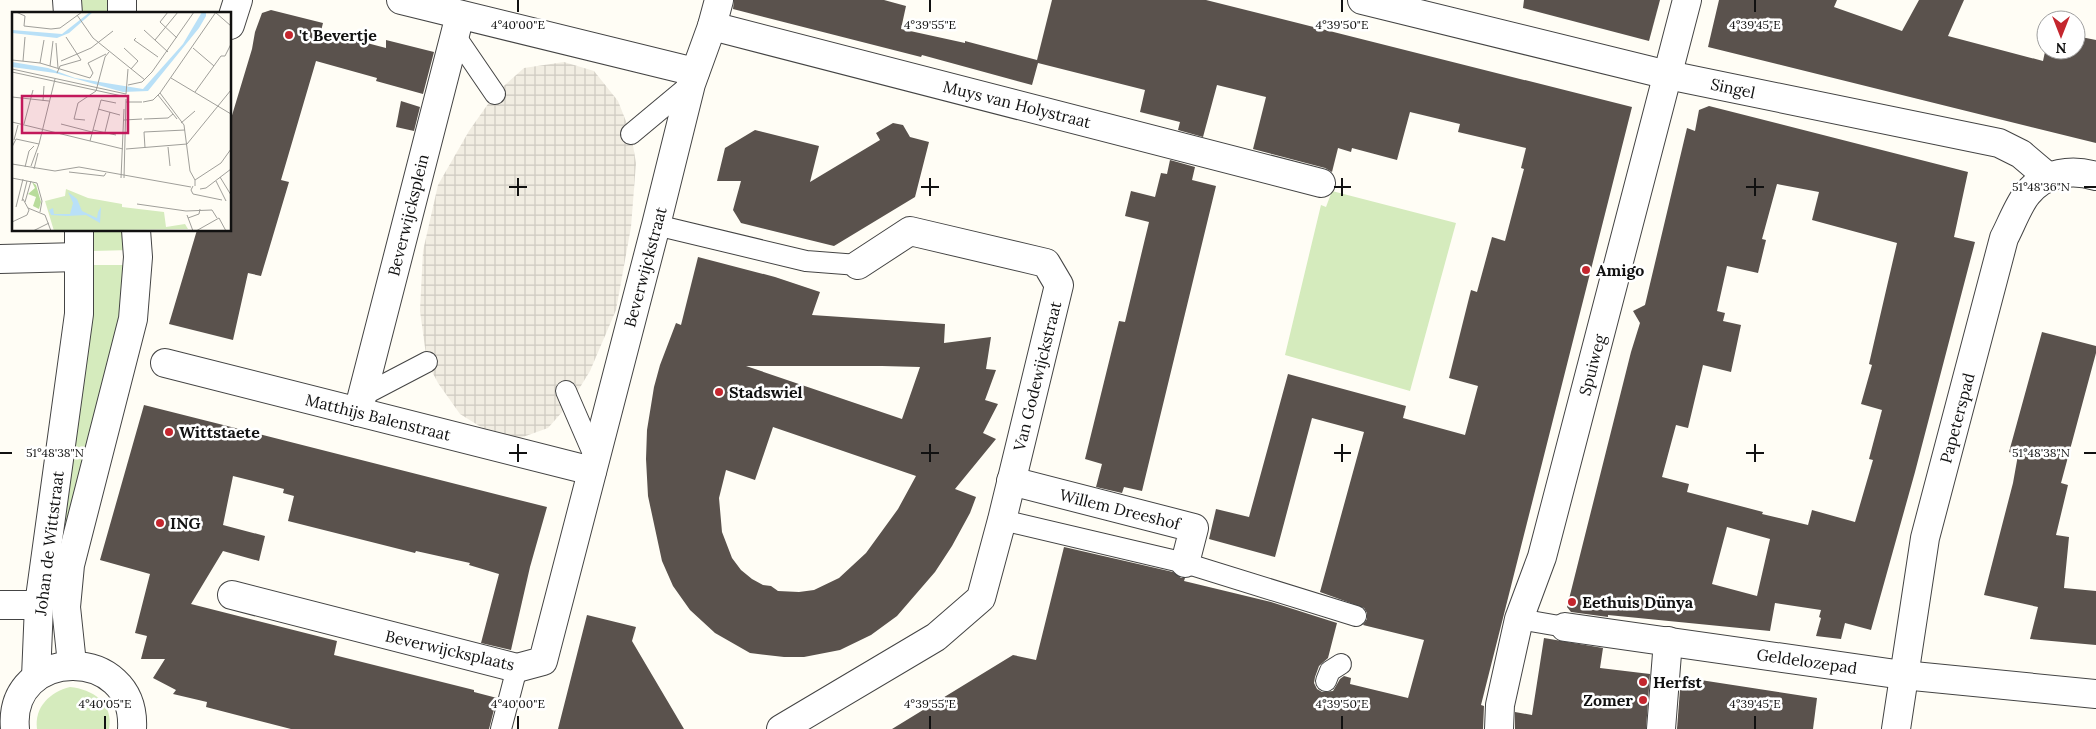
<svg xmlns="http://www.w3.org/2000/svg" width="2096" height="729" font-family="Lora,serif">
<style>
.grass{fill:#d5ebbd}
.plaza{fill:url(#plaza-grid)}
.building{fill:#5a524d;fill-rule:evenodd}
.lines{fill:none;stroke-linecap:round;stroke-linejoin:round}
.pedestrian-casing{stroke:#444;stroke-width:22}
.minor-casing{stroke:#444;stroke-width:30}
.tertiary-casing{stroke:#444;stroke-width:30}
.pedestrian{stroke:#fff;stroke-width:20}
.minor{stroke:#fff;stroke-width:28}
.tertiary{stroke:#fff;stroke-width:28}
.ticks{fill:none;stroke:#111;stroke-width:2}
.poi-dot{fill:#c4262e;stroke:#fff;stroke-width:2}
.labels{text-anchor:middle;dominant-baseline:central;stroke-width:5;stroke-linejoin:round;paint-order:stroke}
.poi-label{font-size:16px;font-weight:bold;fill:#111;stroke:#fff;text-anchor:start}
.street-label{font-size:16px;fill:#111;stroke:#fff}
.inset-road{fill:none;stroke:#a09f9a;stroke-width:1}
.view{fill:#c2185b;fill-opacity:0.15;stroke:#c2185b;stroke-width:2.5}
.inset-edge{fill:none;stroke:#111;stroke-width:2.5}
.ticks-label{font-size:12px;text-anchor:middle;fill:#111;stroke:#fff;stroke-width:5;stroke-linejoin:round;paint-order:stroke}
</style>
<defs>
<pattern id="plaza-grid" width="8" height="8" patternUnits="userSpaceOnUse" patternTransform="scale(1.25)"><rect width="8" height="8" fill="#f1ede2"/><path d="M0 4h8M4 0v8" fill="none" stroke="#cecac1"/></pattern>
</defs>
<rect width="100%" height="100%" fill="#fffdf5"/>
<!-- grass -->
<g class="grass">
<path d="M 81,0 L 117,0 L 118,14 L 82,14 Z"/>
<path d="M 1332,191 L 1456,223 L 1410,391 L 1285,355 L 1321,205 L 1326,207 Z"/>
<path d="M 91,230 L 130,230 L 131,250 L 92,251 Z"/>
<path d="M 93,265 L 131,265 L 128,300 L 69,528 L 60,531 L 93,289 Z"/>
<path d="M 70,687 C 92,689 114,703 109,729 L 37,729 C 34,707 50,692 70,687 Z"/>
</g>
<!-- plaza -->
<path class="plaza" d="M 564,62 L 594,71 L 618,101 L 631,134 L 636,163 L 631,227 L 616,310 L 590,371 L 571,402 L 548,428 L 520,438 L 489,432 L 460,414 L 438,383 L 427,362 L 420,311 L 423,251 L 438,185 L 469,131 L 495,94 L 524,68 Z"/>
<!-- building -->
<g class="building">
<path d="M 734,0 L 884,0 L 906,6 L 901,29 L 965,43 L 965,41 L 1037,60 L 1052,0 L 1206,0 L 1632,107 L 1481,705 L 1484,706 L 1483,729 L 892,729 L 1013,655 L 1036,660 L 1064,547 L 1173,572 L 1181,578 L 1185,578 L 1184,581 L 1271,602 L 1337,623 L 1328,658 L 1319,666 L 1315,677 L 1314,683 L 1317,689 L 1322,692 L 1333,691 L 1340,679 L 1344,676 L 1351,678 L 1350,684 L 1408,698 L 1424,640 L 1363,625 L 1367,619 L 1367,613 L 1364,608 L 1320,592 L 1364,432 L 1312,418 L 1275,557 L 1209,539 L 1216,509 L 1249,517 L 1288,374 L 1406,406 L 1403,418 L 1465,435 L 1478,386 L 1449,378 L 1471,290 L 1477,292 L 1492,237 L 1505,241 L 1524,169 L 1521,168 L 1526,148 L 1458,132 L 1460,124 L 1410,112 L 1397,160 L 1352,148 L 1351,152 L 1338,148 L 1332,172 L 1325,168 L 1253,149 L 1266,97 L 1217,85 L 1203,137 L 1178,130 L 1180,122 L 1140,112 L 1145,90 L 1038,63 L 1032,85 L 922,55 L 921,57 L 733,9 Z"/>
<path d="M 1524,0 L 1660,0 L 1649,41 L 1523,8 Z"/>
<path d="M 1719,0 L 1837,0 L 1834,7 L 1902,31 L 1919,0 L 1964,0 L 1948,36 L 2043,61 L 2046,47 L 2046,50 L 2076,50 L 2076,36 L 2096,40 L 2096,143 L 1708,47 Z"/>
<path d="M 271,10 L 323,23 L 321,31 L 386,48 L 386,40 L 434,52 L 423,94 L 376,81 L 377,78 L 316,61 L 281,180 L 289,182 L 261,276 L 248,273 L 233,340 L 169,324 L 197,230 L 230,230 L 230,122 L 252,49 L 255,32 L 262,13 Z"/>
<path d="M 401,101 L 420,107 L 414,131 L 396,127 Z"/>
<path d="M 1709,106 L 1968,172 L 1954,237 L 1975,242 L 1915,472 L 1871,630 L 1845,623 L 1841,639 L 1816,636 L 1821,618 L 1819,617 L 1821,610 L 1775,603 L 1770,631 L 1608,615 L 1608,617 L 1571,612 L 1567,607 L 1631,352 L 1640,323 L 1633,311 L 1645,305 L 1687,128 L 1695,131 L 1699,110 ZM 1777,184 L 1819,192 L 1812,220 L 1897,243 L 1869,364 L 1872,365 L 1861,404 L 1882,410 L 1869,459 L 1873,460 L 1855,522 L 1812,510 L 1808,525 L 1762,514 L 1763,512 L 1687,492 L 1689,484 L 1662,477 L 1676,425 L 1688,428 L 1703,365 L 1731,372 L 1741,325 L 1723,321 L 1725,313 L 1717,311 L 1727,266 L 1758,273 L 1766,240 L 1762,239 ZM 1727,527 L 1770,539 L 1757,596 L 1712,584 Z"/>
<path d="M 893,123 L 903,125 L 910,137 L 929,142 L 915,197 L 834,246 L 741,223 L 733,210 L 741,181 L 717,181 L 725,148 L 755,130 L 819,146 L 810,182 L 880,140 L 876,133 Z"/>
<path d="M 1170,160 L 1195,167 L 1192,180 L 1216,186 L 1142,491 L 1124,487 L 1122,493 L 1096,487 L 1102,464 L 1085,459 L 1119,321 L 1125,322 L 1149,222 L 1125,216 L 1131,191 L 1155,197 L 1161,173 L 1167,174 Z"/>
<path d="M 698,257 L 775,277 L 820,292 L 812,315 L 945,324 L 944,343 L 991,337 L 986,369 L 996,370 L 985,400 L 998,404 L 983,433 L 996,439 L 955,489 L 976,497 L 970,513 L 952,546 L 935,572 L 897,616 L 871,635 L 840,650 L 804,657 L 784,657 L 750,653 L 715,633 L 690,610 L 673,586 L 662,561 L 648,496 L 646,459 L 647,430 L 654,387 L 660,365 L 676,323 L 681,325 ZM 746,366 L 882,366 L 920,367 L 902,419 ZM 773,427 L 916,476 L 898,509 L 866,553 L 839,578 L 814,590 L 799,592 L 778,591 L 771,586 L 763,585 L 752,579 L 741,570 L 732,558 L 722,532 L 719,498 L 726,470 L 755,480 Z"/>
<path d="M 2042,332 L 2096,346 L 2096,353 L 2061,483 L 2068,485 L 2056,535 L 2069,537 L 2064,588 L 2096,591 L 2096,645 L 2030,639 L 2038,607 L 1984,595 L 2013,483 L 2018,455 L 2009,452 Z"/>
<path d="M 144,405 L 547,507 L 530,567 L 511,650 L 481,643 L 499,574 L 469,565 L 470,563 L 416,551 L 415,553 L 288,521 L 294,496 L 283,493 L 284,489 L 233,476 L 223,525 L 265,536 L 259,561 L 223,551 L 191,604 L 337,641 L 334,655 L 474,690 L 474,692 L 497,698 L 489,729 L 291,729 L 206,707 L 207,702 L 173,694 L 176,690 L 153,678 L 165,659 L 141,659 L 147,636 L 135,633 L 150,574 L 100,560 Z"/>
<path d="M 587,615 L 636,627 L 632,641 L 684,729 L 558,729 Z"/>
<path d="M 1544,638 L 1603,648 L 1600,668 L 1650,674 L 1646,729 L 1515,729 L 1515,712 L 1532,715 Z"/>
<path d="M 1681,677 L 1817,698 L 1813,729 L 1677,729 Z"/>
</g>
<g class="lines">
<!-- pedestrian casing -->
<g class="pedestrian-casing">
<g id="pedestrian">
<path d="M 454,34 L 495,94"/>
<path d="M 631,134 L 691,84"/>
<path d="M 656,225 L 806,261 L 858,265"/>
<path d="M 566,391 L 595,458"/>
<path d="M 362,396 L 427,362"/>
<path d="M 1002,520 L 1185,563 L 1356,616"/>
<path d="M 1519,619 L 1565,627"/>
<path d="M 1326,681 L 1330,671 L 1341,664"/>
<path d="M 501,729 L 517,668"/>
</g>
</g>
<!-- minor casing -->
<g class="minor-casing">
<g id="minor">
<path d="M 401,0 L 695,72"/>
<path d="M 1362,0 L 1668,75 L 1999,143 L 2021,154 L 2048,177"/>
<path d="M 230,25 L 238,0"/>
<path d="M 712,26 L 1321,183"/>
<path d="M 0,259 L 79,257"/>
<path d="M 165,363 L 592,471"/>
<path d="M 358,412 L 460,15"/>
<path d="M 1011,481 L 1194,528 L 1185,563"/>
<path d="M 232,595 L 517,668 L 543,661 L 656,225 L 691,84 L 712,26 L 719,0"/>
<path d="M 0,605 L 39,605"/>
<path d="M 1565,627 L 1903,675 L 2096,694"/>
<path d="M 781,729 L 936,637 L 981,598 L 1002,520 L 1059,285 L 1046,263 L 910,231 L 858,265"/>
<path d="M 1661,729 L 1668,641"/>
</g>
</g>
<!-- tertiary casing -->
<g class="tertiary-casing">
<g id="tertiary">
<path d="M 67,0 L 68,14"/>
<path d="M 122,0 L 122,14"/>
<path d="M 72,664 L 66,607 L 70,565 L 133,319 L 138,257 L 136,230"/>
<path d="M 36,677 L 39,605 L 79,314 L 79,230"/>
<path d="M 15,729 C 7,646 137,644 132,729"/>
<path d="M 1499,729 L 1500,705 L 1519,619 L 1542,557 L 1687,0"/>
<path d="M 1896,729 L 1925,538 L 2004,238 C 2011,225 2019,203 2028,193 C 2045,172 2072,169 2096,176"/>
</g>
</g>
<!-- pedestrian -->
<use href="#pedestrian" class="pedestrian"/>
<!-- minor -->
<use href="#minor" class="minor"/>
<!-- tertiary -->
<use href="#tertiary" class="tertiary"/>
</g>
<!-- ticks -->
<path class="ticks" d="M 518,0 L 518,12M 930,0 L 930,12M 1342,0 L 1342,12M 1755,0 L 1755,12M 518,178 L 518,196M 930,178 L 930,196M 1342,178 L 1342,196M 1755,178 L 1755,196M 509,187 L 527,187M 921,187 L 939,187M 1334,187 L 1351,187M 1746,187 L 1764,187M 2084,187 L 2096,187M 518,444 L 518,462M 930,444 L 930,462M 1342,444 L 1342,462M 1755,444 L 1755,462M 0,453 L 12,453M 509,453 L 527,453M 921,453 L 939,453M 1334,453 L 1351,453M 1746,453 L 1764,453M 2084,453 L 2096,453M 105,716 L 105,729M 518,716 L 518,729M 930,716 L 930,729M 1342,716 L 1342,729M 1755,716 L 1755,729"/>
<!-- markers -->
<g class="poi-dot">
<circle cx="289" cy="35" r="5"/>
<circle cx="1586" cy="270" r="5"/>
<circle cx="719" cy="392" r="5"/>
<circle cx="169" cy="432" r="5"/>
<circle cx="160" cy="523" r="5"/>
<circle cx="1572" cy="602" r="5"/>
<circle cx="1643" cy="682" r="5"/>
<circle cx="1643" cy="700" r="5"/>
</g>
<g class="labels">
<!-- poi labels -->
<g class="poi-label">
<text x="299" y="35">'t Bevertje</text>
<text x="1596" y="270">Amigo</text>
<text x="729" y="392">Stadswiel</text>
<text x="179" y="432">Wittstaete</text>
<text x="170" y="523">ING</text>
<text x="1582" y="602">Eethuis Dünya</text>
<text x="1653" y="682">Herfst</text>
<text x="1633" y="700" text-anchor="end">Zomer</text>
</g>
<!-- street labels -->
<g class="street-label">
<text transform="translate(1733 88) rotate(12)">Singel</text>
<text transform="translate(1017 104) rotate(14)">Muys van Holystraat</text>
<text transform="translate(408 215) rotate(-76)">Beverwijcksplein</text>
<text transform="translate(645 267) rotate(-75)">Beverwijckstraat</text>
<text transform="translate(1592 365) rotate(-75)">Spuiweg</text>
<text transform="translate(1037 376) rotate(-76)">Van Godewijckstraat</text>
<text transform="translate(378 417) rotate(14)">Matthijs Balenstraat</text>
<text transform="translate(1957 418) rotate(-75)">Papeterspad</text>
<text transform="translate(1120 509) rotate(14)">Willem Dreeshof</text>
<text transform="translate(49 543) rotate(-83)">Johan de Wittstraat</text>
<text transform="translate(450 650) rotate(13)">Beverwijcksplaats</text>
<text transform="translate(1807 661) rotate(8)">Geldelozepad</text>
</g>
</g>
<!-- overview -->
<g transform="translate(12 12)">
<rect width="219" height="219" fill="#fffdf5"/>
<path d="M 20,170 L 24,173 L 29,190 L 27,197 L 21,194 L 24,185 L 16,182 L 23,176 Z" fill="#b9dc9c"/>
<path d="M 54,177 L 76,186 L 110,192 L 110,195 L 152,200 L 154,215 L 173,212 L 176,217 L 42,219 L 33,189 L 53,184 Z" fill="#d5ebbd"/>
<path d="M 78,0 L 81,0 L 57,21 L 45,26 L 0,21 L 0,18 L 50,22 ZM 190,0 L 194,0 L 194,4 L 187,16 L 136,79 L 111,80 L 43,61 L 0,55 L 0,50 L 36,56 L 63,66 L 131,77 L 171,32 ZM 56,180 L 65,187 L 70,199 L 85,206 L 86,200 L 89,195 L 88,211 L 74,203 L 55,204 L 39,203 L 37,198 L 41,196 L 42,202 L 58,202 L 61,191 Z" fill="#b9e0f7"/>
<path class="inset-road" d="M 4,0 L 13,4 L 12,14 L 39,17 L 48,16 L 70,0M 156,0 L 148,10 L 165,26M 203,0 L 219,14M 65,3 L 81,26 L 133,68M 132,18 L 156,40M 54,25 L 69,48M 124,26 L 122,28 L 146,45M 143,28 L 166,0M 44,31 L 46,56M 112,36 L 126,49 L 119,57M 181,36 L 202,54M 0,48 L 28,51 L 78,66 L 81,61 L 76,51M 11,49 L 13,25M 49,49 L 79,36 L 101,19M 28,51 L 32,28M 76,51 L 94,42M 38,54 L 41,29M 0,57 L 114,82M 0,60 L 110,84M 45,61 L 48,54 L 69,48M 159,66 L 219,102M 116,73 L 130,70 L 140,60 L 182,0M 183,80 L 209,44 L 213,44 L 219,32M 148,81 L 172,113 L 178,159 L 183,168M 114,82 L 116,57M 146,83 L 165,107M 0,85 L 37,89M 31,89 L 32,74M 114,90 L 130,90M 131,90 L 141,88 L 148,81 L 204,0M 86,97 L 108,103M 132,107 L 156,106 L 161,102M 73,108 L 62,107 L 66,91 L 84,79 L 93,45 L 97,40M 112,108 L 130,107M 0,110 L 111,137M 169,111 L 183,99M 12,112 L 21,78M 49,112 L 80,120M 81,118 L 104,123M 93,120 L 98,100M 2,128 L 6,113M 78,129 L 89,88 L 104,91M 27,132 L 43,67M 0,135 L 4,127 L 27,132M 156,135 L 158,154M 133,136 L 132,120 L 173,118M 114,137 L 175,132 L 219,78M 0,152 L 43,159 L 67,155 L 179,175M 19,154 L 27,132M 13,155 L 17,139 L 22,134M 22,157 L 26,141M 57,160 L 92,164 L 94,161M 208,165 L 219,183M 0,166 L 25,171 L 30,189 L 28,200M 109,166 L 112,97M 112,166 L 114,87M 204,169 L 214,189M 181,174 L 179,178 L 181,182 L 210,188M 183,174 L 183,168 L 209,151 L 219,137M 188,177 L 194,176 L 219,157M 10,189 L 15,169M 13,190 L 19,169M 125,192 L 174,199 L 200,198 L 205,206M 4,195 L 11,167M 16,196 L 33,203 L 39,219M 175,203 L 181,219M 176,206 L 187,202 L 188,197M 0,210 L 15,203 L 17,198 L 11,187M 21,219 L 37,211M 184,219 L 207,206 L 214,219"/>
<path class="view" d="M 10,84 L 116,84 L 116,121 L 10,121 Z"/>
<rect width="219" height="219" class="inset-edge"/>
</g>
<g class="ticks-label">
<text x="518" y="29">4°40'00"E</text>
<text x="930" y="29">4°39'55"E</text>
<text x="1342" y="29">4°39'50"E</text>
<text x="1755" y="29">4°39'45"E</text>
<text x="2041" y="191">51°48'36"N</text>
<text x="2041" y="457">51°48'38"N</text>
<text x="55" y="457">51°48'38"N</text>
<text x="105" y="708">4°40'05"E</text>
<text x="518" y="708">4°40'00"E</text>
<text x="930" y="708">4°39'55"E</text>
<text x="1342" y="708">4°39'50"E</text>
<text x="1755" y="708">4°39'45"E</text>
</g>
<!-- north arrow -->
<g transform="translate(2061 35) rotate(180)"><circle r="24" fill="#ffffff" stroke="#a0a0a0"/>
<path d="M0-4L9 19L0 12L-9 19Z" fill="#c4262e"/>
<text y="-8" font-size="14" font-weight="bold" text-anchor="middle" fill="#111111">N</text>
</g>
</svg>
